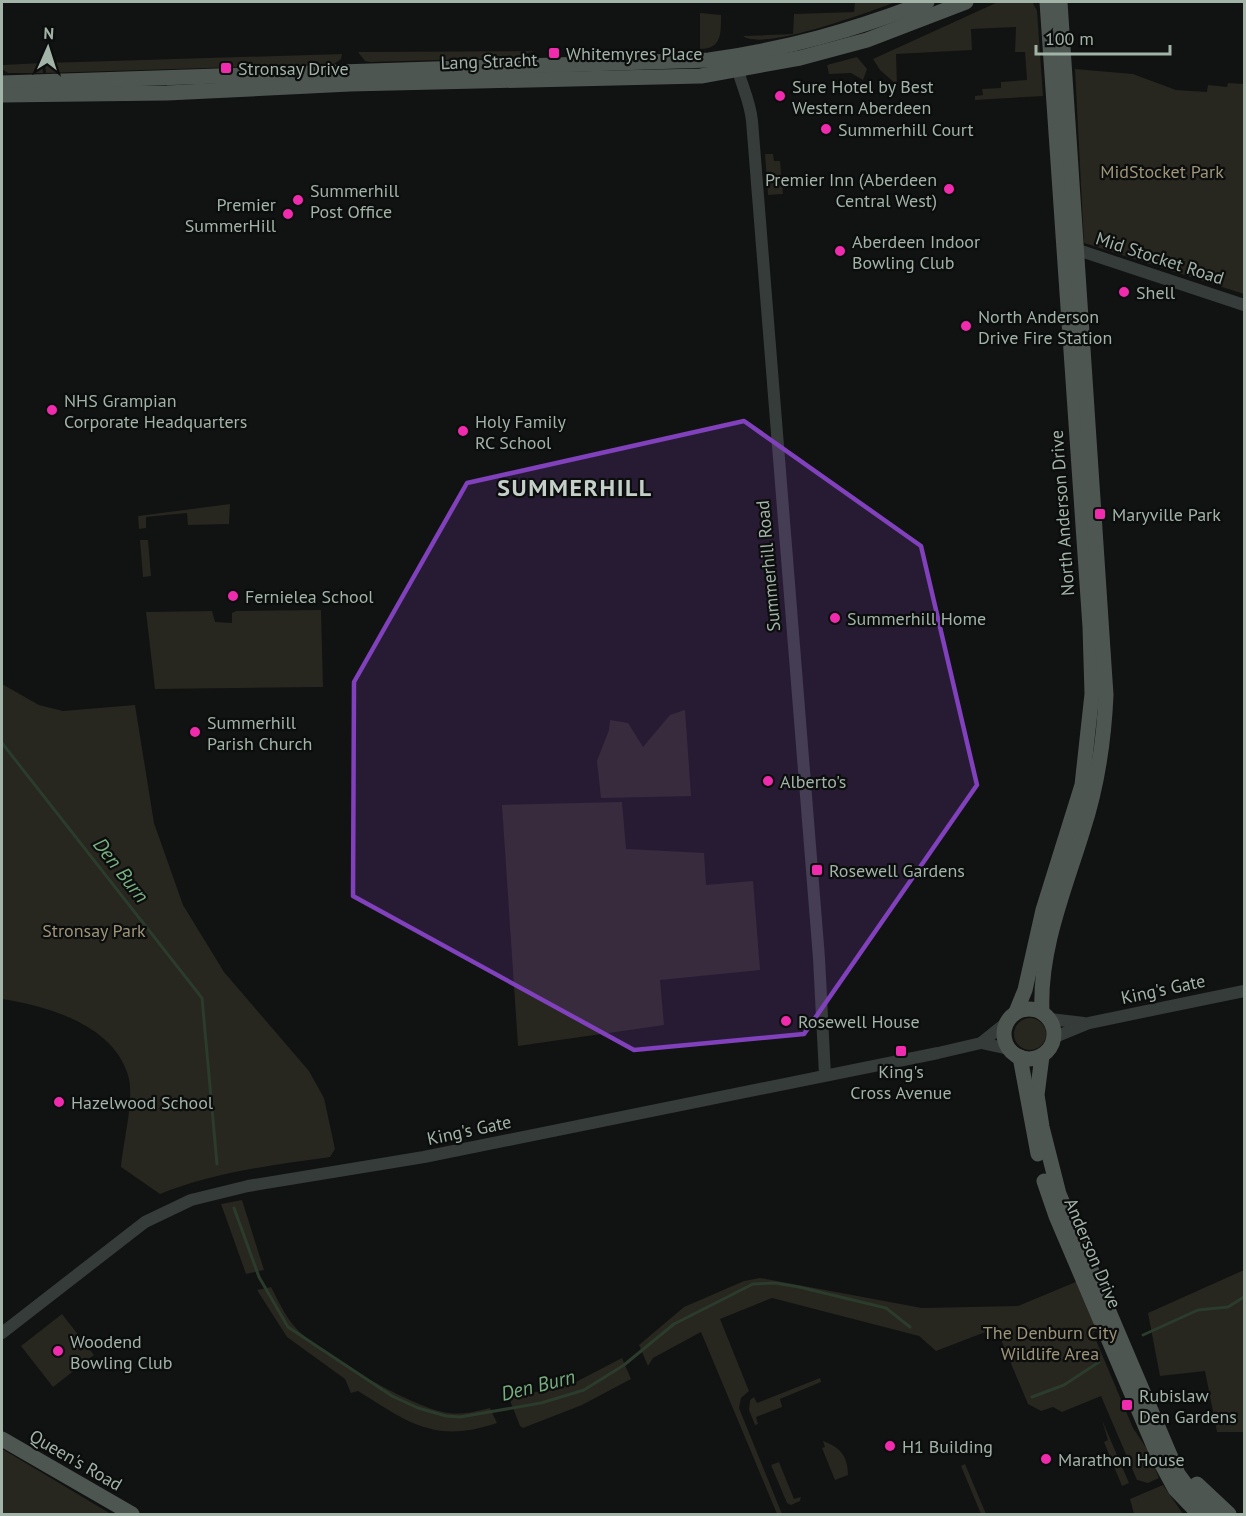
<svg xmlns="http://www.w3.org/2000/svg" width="1246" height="1516" font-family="'PT Sans',sans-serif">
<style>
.green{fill:#27261f}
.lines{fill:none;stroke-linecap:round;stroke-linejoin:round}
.stream{stroke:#2b3b2c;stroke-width:3}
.tertiary{stroke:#363c3a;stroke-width:12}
.primary{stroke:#4e5652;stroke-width:15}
.marked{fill:#8140bc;fill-opacity:0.2;stroke:#8140bc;stroke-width:4.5;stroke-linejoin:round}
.poi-dot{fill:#f12bae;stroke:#0c0d0d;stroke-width:2}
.labels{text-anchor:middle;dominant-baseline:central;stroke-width:4.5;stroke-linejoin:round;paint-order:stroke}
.poi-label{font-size:18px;fill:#a2b3a8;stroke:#0c0d0d;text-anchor:start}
.street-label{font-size:18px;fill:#a2b3a8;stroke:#0c0d0d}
.park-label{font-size:18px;fill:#9e9479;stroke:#0c0d0d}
.water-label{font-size:20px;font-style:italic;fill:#78af80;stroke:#0c0d0d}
.district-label{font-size:24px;font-weight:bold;letter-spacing:1.5px;fill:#c3cfc8;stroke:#0c0d0d}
</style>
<rect width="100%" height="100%" fill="#111212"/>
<!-- green -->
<g class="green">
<path d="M 855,2 L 896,2 C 871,11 763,52 743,36 L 793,34 L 794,14 L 854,12 Z"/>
<path d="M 998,2 L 1033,3 L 1037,11 L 1043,96 L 975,100 L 975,96 L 983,95 L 982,89 L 1001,88 L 1001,82 L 1027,80 L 1025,52 L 1015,52 L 1016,27 L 971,29 L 972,50 L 896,54 L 897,85 L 880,70 L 873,59 Z"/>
<path d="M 700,13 L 721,15 C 721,33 722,49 700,49 Z"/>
<path d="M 535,51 L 512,58 L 370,62 L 365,61 L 358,52 Z"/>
<path d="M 342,54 L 341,59 L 334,64 L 46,73 L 45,63 Z"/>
<path d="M 857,57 L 867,69 L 863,80 L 851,73 L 829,74 L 827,65 Z"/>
<path d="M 42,63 L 43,73 L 8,73 L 2,69 L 2,65 Z"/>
<path d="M 1075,69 L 1133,74 L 1176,90 L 1207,92 L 1208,85 L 1227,87 L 1228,83 L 1244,84 L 1244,294 L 1084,243 Z"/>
<path d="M 765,154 L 773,154 L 774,161 L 780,161 L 783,194 L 768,195 Z"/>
<path d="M 230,504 L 229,524 L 188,525 L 187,513 L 146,517 L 146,528 L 139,529 L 138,516 Z"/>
<path d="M 140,540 L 148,540 L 151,576 L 143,577 Z"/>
<path d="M 321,610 L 323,687 L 155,689 L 146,612 L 212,611 L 215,622 L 232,623 L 232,613 L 236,611 Z"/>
<path d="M 2,684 L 39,705 L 63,711 L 135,705 L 154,823 L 183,905 L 224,972 L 309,1071 L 324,1098 L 335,1149 L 330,1157 C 273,1165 214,1172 160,1194 L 121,1167 C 123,1142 135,1098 128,1075 C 113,1025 48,1006 2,999 Z"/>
<path d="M 685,710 L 691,796 L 601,798 L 597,761 L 609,730 L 610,720 L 628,723 L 643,747 L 670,715 Z"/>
<path d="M 622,802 L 626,849 L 704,853 L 706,885 L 753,881 L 760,970 L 660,980 L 664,1025 L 518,1046 L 502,805 Z"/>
<circle cx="1030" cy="1034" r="16"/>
<path d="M 242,1200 L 264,1270 L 246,1274 L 221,1204 Z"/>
<path d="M 1244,1270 L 1244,1432 L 1217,1432 L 1205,1371 L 1160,1376 L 1148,1313 Z"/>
<path d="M 760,1278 L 922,1308 L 1018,1306 L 1078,1281 L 1097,1330 L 1093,1333 L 1133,1428 L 1147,1449 L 1159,1478 L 1148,1483 L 1137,1480 L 1101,1396 L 1062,1412 L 1053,1407 L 1041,1411 L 1028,1404 L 996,1328 L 936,1351 L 919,1336 L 772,1298 L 720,1319 L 749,1391 L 741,1398 L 739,1408 L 782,1514 L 777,1514 L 701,1332 L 653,1358 L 648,1366 L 639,1345 L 684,1307 L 744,1281 Z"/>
<path d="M 271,1287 C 278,1300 285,1316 295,1327 C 316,1352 416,1410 449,1413 C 463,1415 477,1411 490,1408 L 497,1423 C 435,1444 409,1423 358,1391 L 351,1393 L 345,1379 L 287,1337 L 257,1290 Z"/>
<path d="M 62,1314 L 94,1355 L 53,1387 L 21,1346 Z"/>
<path d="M 622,1358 L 631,1379 L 582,1405 L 523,1428 L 520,1426 L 509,1398 L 572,1384 Z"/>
<path d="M 820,1378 L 821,1382 L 780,1399 L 782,1407 L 756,1417 L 758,1424 L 755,1425 L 749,1410 L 750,1400 L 754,1397 L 757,1403 Z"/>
<path d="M 1102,1420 L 1129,1483 L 1122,1486 L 1104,1442 L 1108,1440 Z"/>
<path d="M 823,1441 C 840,1447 848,1456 848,1475 L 835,1480 L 822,1448 L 825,1447 Z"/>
<path d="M 2,1449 L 14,1456 L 111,1514 L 2,1514 Z"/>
<path d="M 779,1462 L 794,1499 L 801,1497 L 800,1501 L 791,1505 L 787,1503 L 771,1465 Z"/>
<path d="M 965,1464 L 986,1514 L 981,1514 L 961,1466 Z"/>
<path d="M 1163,1485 L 1183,1514 L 1134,1514 L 1130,1499 Z"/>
</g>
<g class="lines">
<!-- stream -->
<g class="stream">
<path d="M 2,743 L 202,998 L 217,1164"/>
<path d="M 234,1208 L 259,1277 L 288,1327 L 392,1396 L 418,1408 L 446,1416 L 460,1417 L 541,1403 L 584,1390 L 624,1365 L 674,1324 L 753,1284 L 775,1283 L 799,1287 L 886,1308 L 910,1327"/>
<path d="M 1143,1335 L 1198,1310 L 1228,1307 L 1244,1297"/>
<path d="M 1032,1397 L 1064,1385 L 1099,1362"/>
</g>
<!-- tertiary -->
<g class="tertiary">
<path d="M 736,62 C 740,83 750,99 752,121 L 819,958 L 825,1075"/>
<path d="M 1069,249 L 1075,249 L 1244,305"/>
<path d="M 1050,1019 L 1084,1023"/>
<path d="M 1055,1037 L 1089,1023 L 1244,991"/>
<path d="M 981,1043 L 1009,1049"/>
<path d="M 2,1333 L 145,1222 L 191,1200 L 248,1186 L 424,1157 L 938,1053 L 981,1043 L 1006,1023"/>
</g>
<!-- primary -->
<g class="primary">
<path d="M 2,83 L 709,60 C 787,49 854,30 927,2"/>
<path d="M 2,95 L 167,93 L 350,84 L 701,76 L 800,58 L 867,40 L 966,2"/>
<circle cx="1029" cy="1034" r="25"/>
<path d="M 1016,1012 L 1025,990 L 1043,910 L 1082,785 L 1092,694 L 1090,627 L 1047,2"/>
<path d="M 1042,1012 C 1039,949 1065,889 1083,830 C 1097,787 1104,741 1106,695 L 1060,2"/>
<path d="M 1042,1056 L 1037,1095 L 1042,1127 L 1059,1194 L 1178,1474 L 1189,1489 L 1214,1514"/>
<path d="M 1020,1057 L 1038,1154"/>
<path d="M 1044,1181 L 1056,1216 L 1161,1463 L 1175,1489 L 1199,1514"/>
<path d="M 2,1439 L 132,1514"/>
<path d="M 1197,1484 L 1229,1514"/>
</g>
</g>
<!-- marked area -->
<path class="marked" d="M 744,421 L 921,546 L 977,785 L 804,1034 L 634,1050 L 353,896 L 354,682 L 467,483 Z"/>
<!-- markers -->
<g class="poi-dot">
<rect x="548" y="47" width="12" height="12" rx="3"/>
<rect x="220" y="62" width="12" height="12" rx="3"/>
<circle cx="780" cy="96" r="6"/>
<circle cx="826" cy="129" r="6"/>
<circle cx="949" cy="189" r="6"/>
<circle cx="298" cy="200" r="6"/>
<circle cx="288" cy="214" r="6"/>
<circle cx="840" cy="251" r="6"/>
<circle cx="1124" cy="292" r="6"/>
<circle cx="966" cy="326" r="6"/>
<circle cx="52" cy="410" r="6"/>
<circle cx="463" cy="431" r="6"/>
<rect x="1094" y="508" width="12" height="12" rx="3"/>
<circle cx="233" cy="596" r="6"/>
<circle cx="835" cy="618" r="6"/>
<circle cx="195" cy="732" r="6"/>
<circle cx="768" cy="781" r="6"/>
<rect x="811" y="864" width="12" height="12" rx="3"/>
<circle cx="786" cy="1021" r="6"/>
<rect x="895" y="1045" width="12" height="12" rx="3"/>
<circle cx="59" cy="1102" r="6"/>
<circle cx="58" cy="1351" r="6"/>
<rect x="1121" y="1399" width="12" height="12" rx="3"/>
<circle cx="890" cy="1446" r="6"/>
<circle cx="1046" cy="1459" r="6"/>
</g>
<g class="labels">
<!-- poi labels -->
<g class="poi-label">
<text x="566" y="53">Whitemyres Place</text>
<text x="238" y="68">Stronsay Drive</text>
<text x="792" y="86">Sure Hotel by Best<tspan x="792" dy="21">Western Aberdeen</tspan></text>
<text x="838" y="129">Summerhill Court</text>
<text x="937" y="179" text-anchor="end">Premier Inn (Aberdeen<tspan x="937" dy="21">Central West)</tspan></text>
<text x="310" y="190">Summerhill<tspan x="310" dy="21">Post Office</tspan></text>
<text x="276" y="204" text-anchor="end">Premier<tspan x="276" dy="21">SummerHill</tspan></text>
<text x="852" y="241">Aberdeen Indoor<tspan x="852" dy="21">Bowling Club</tspan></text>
<text x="1136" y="292">Shell</text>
<text x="978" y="316">North Anderson<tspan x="978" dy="21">Drive Fire Station</tspan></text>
<text x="64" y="400">NHS Grampian<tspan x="64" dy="21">Corporate Headquarters</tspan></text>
<text x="475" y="421">Holy Family<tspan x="475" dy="21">RC School</tspan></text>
<text x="1112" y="514">Maryville Park</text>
<text x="245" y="596">Fernielea School</text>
<text x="847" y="618">Summerhill Home</text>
<text x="207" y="722">Summerhill<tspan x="207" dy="21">Parish Church</tspan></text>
<text x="780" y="781">Alberto's</text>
<text x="829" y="870">Rosewell Gardens</text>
<text x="798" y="1021">Rosewell House</text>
<text x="901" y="1071" text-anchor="middle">King's<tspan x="901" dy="21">Cross Avenue</tspan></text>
<text x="71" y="1102">Hazelwood School</text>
<text x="70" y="1341">Woodend<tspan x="70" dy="21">Bowling Club</tspan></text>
<text x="1139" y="1395">Rubislaw<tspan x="1139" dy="21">Den Gardens</tspan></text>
<text x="902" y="1446">H1 Building</text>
<text x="1058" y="1459">Marathon House</text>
</g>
<!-- street labels -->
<g class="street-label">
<text transform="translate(489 61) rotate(-2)">Lang Stracht</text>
<text transform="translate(1160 258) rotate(18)">Mid Stocket Road</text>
<text transform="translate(1062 513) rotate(-94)">North Anderson Drive</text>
<text transform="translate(768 566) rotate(-95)">Summerhill Road</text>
<text transform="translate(1163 989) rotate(-12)">King's Gate</text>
<text transform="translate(469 1130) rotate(-12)">King's Gate</text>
<text transform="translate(1093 1253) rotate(67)">Anderson Drive</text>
<text transform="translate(76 1460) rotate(30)">Queen's Road</text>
</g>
<!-- park labels -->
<g class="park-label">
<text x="1162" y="171">MidStocket Park</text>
<text x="94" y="930">Stronsay Park</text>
<text x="1050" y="1332">The Denburn City<tspan x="1050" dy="21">Wildlife Area</tspan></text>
</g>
<!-- water labels -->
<g class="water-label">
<text transform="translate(121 870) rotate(52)">Den Burn</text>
<text transform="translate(538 1385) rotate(-14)">Den Burn</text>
</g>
<!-- district labels -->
<g class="district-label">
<text x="575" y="487">SUMMERHILL</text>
</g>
</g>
<!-- border -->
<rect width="1246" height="1516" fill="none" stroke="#a2b3a8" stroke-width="6"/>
<!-- north arrow -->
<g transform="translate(48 48) rotate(3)" stroke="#0c0d0d" stroke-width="4.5" paint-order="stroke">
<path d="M0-4.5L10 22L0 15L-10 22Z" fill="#a2b3a8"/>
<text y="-9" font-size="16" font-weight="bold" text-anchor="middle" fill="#a2b3a8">N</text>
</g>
<!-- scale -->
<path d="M1036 45v9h134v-9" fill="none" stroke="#a2b3a8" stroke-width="3"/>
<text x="1045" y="45" font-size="18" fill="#a2b3a8" stroke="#0c0d0d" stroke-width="4.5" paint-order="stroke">100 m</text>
</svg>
